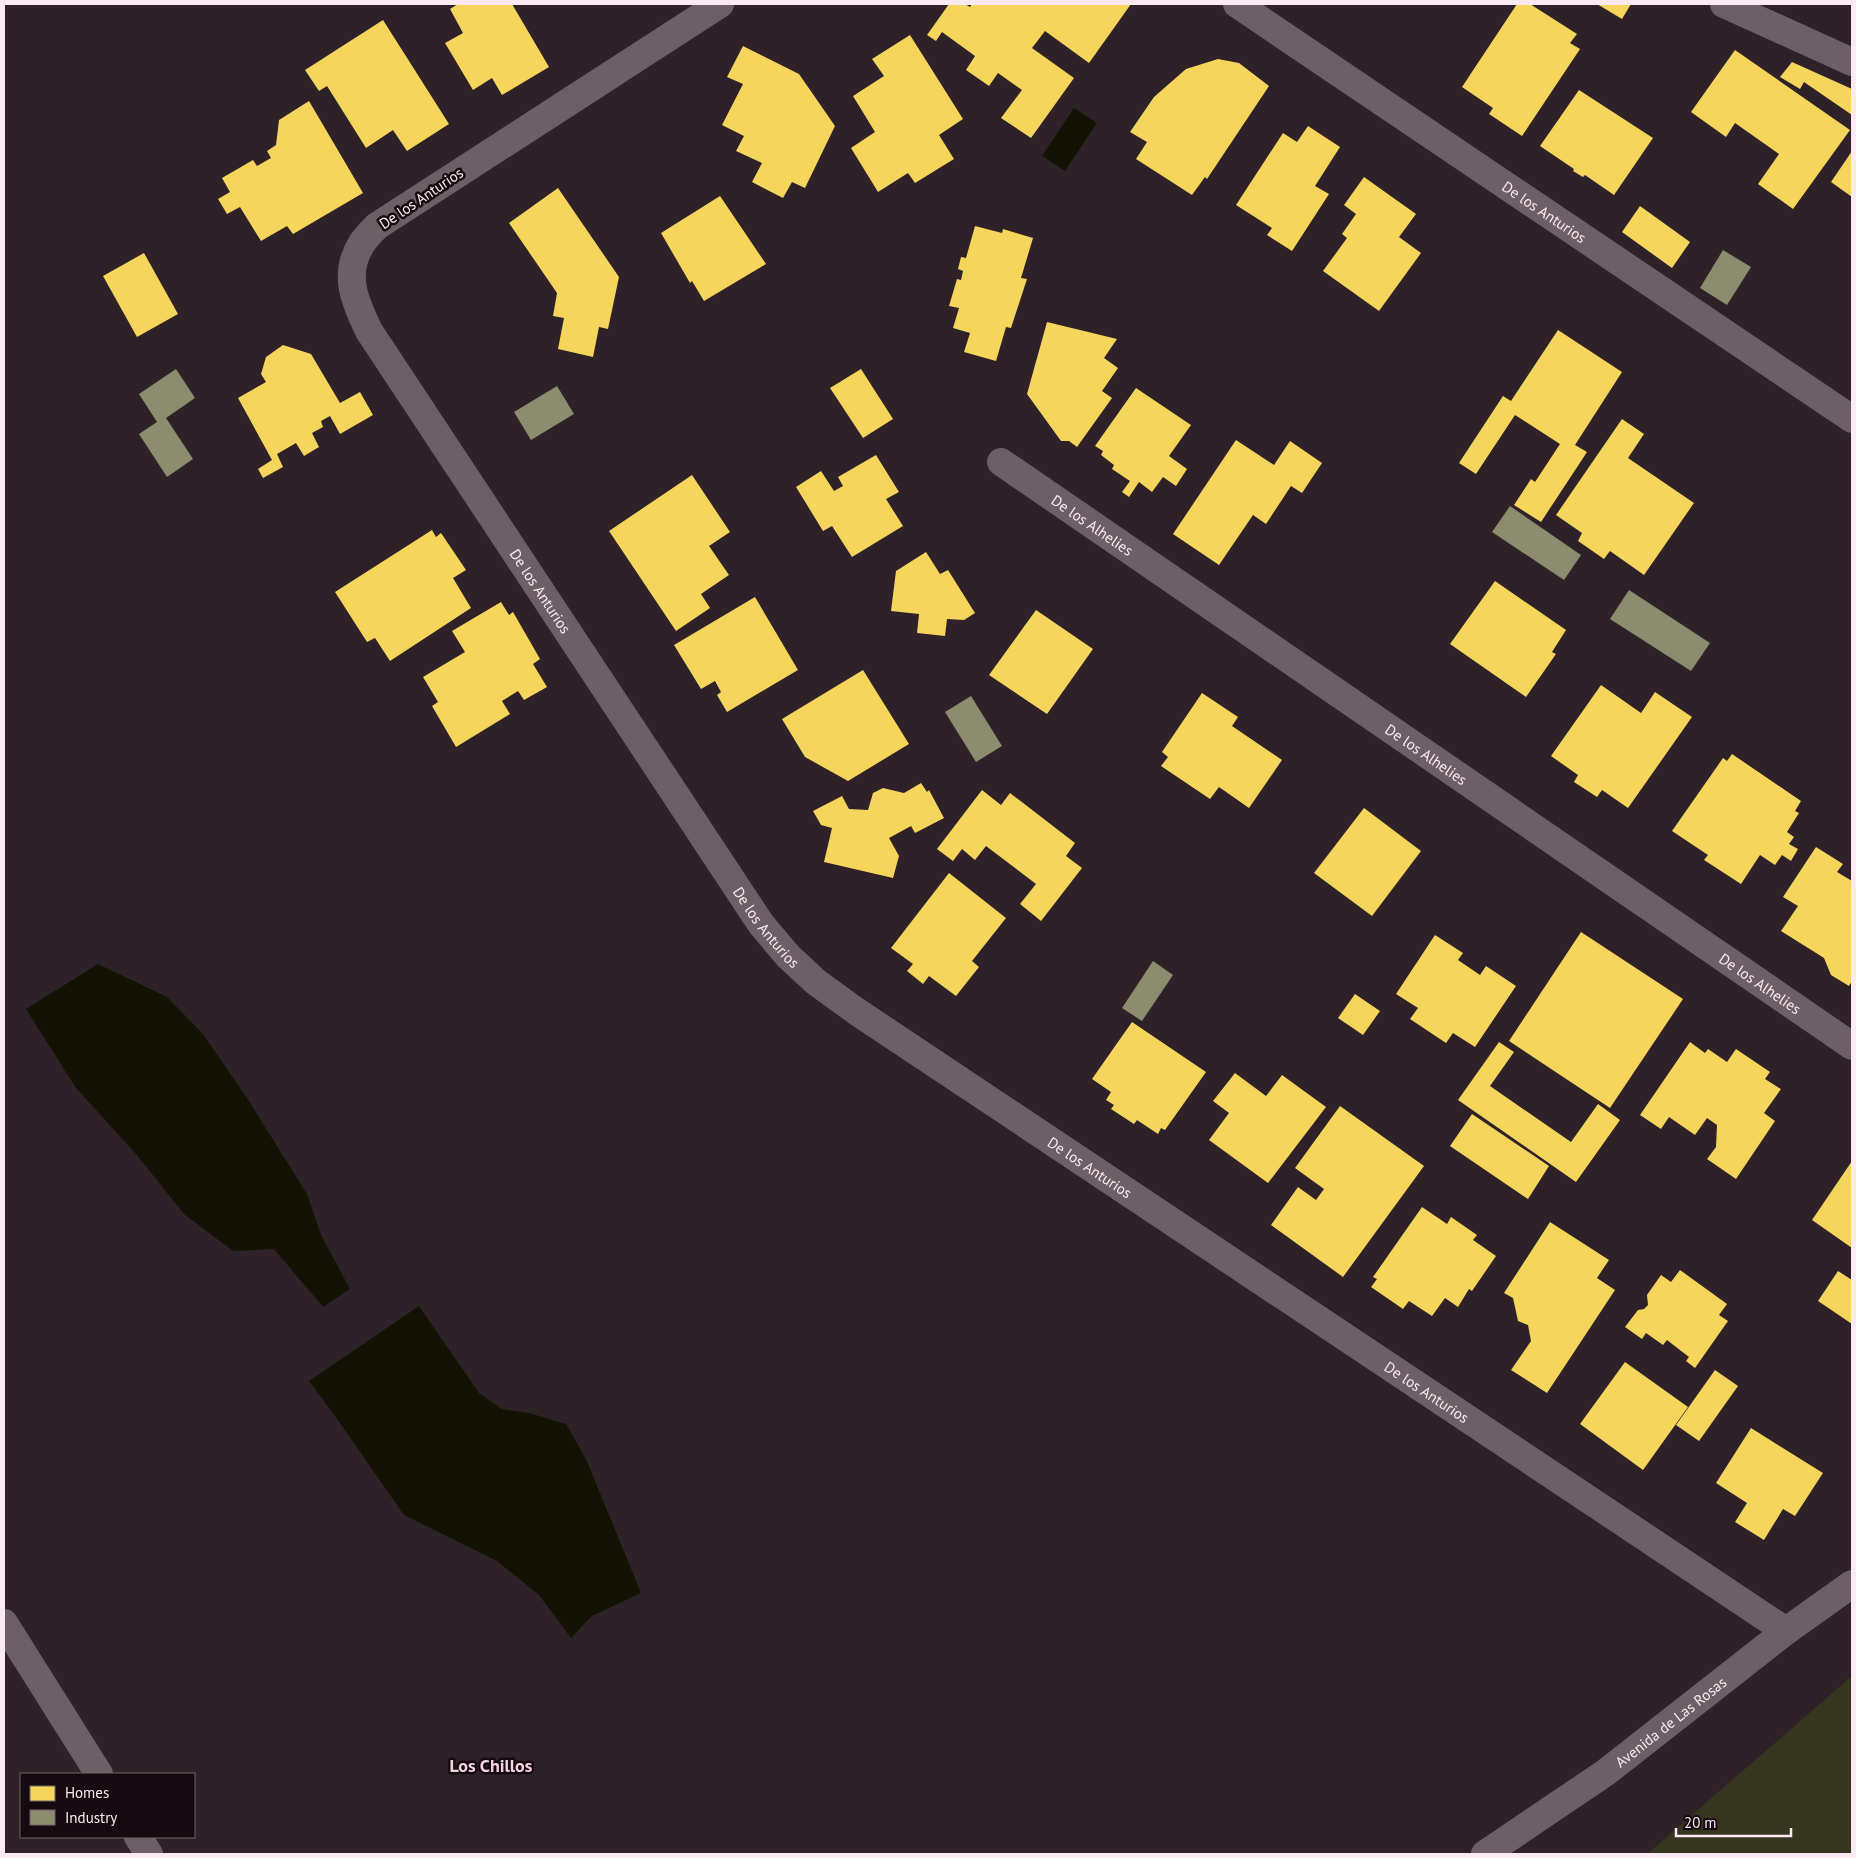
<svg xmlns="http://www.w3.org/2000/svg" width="1856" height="1858" font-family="'PT Sans',sans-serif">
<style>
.green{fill:#35361f}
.water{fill:#131304}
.homes{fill:#f6d55c}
.industry{fill:#8c8c6e}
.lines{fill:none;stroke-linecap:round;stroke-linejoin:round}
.minor{stroke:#6c5f65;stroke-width:28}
.labels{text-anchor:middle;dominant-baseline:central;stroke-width:5;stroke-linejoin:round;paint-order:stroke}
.street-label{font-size:15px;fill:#fbeaf1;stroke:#150a0f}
.quarter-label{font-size:18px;font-weight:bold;fill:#f4d3e1;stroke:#150a0f}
</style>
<rect width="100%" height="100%" fill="#2e2228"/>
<!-- green -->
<path class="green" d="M 1852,1676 L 1852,1854 L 1647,1854 Z"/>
<!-- water -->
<g class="water">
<path d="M 1074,108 L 1097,123 L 1065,171 L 1042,156 Z"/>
<path d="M 98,964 L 167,997 L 203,1034 L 247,1098 L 307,1194 L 321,1235 L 350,1289 L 323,1307 L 274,1249 L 233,1251 L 184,1214 L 136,1154 L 76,1088 L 26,1009 Z"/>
<path d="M 419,1306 L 479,1393 L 502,1409 L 529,1413 L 566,1424 L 586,1459 L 641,1593 L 592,1616 L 571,1638 L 539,1595 L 497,1561 L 404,1515 L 335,1416 L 309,1381 Z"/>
</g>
<!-- homes -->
<g class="homes">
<path d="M 458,4 L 512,4 L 549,67 L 502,95 L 492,78 L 473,90 L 445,43 L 463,33 L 450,9 Z"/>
<path d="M 949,4 L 965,4 L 970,7 L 972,4 L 1131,4 L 1089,63 L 1045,31 L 1032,48 L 1074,78 L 1031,138 L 1001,118 L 1022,90 L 998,73 L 989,86 L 966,70 L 975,56 L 942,32 L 936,41 L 927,35 Z"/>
<path d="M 1517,4 L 1530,4 L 1577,34 L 1570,43 L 1580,49 L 1522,136 L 1489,114 L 1493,108 L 1462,87 Z"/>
<path d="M 1597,4 L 1631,4 L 1622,19 Z"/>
<path d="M 383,20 L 449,124 L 407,151 L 393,130 L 366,148 L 327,86 L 319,91 L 305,70 Z"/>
<path d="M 910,35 L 963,119 L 939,135 L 954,159 L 915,183 L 908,173 L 878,192 L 851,148 L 875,132 L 853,96 L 884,76 L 872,59 Z"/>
<path d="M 743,46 L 799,74 L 835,126 L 805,188 L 792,182 L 783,198 L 752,182 L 762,163 L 736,151 L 744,136 L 722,125 L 743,84 L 727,77 Z"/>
<path d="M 1735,50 L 1850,130 L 1793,209 L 1758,184 L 1779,154 L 1735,123 L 1726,137 L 1691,112 Z"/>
<path d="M 1218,59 L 1239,63 L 1269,86 L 1207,179 L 1205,177 L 1192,195 L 1136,159 L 1147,142 L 1130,132 L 1154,97 L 1186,69 Z"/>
<path d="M 1792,62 L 1852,89 L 1852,115 L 1804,82 L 1800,89 L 1780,77 Z"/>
<path d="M 1579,90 L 1653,138 L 1614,195 L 1585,175 L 1583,177 L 1573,171 L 1574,169 L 1540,146 Z"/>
<path d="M 309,101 L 363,193 L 293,234 L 287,226 L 261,241 L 240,207 L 227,214 L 218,199 L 230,192 L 222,178 L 253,160 L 257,166 L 271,158 L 267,151 L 276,145 L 279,120 Z"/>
<path d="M 1308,126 L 1340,147 L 1315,186 L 1329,194 L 1292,251 L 1267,235 L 1272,228 L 1236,205 L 1283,133 L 1297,142 Z"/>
<path d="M 1852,151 L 1852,197 L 1831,182 Z"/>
<path d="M 1364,177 L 1416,214 L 1399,237 L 1421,253 L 1379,311 L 1323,271 L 1347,238 L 1342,234 L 1356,214 L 1344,205 Z"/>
<path d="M 558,188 L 619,277 L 608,329 L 599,327 L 593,357 L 558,349 L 564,318 L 553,316 L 557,293 L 509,223 Z"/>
<path d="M 720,196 L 766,264 L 704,301 L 692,281 L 690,283 L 661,233 Z"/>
<path d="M 1640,206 L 1690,242 L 1672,268 L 1622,232 Z"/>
<path d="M 975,226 L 1002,233 L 1003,229 L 1033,238 L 1021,278 L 1027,279 L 1011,328 L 1006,327 L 996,361 L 964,352 L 970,333 L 953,328 L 959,308 L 949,306 L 957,279 L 961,280 L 963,271 L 958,269 L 961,257 L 966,258 Z"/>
<path d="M 144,253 L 178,314 L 137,337 L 103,276 Z"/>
<path d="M 1047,322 L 1117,339 L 1104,358 L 1118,368 L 1102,391 L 1112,398 L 1077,447 L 1069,441 L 1061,441 L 1027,394 Z"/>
<path d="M 1558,330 L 1622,372 L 1575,445 L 1587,452 L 1541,522 L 1514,505 L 1531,479 L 1535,482 L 1560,444 L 1515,415 L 1476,474 L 1459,463 L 1503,396 L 1511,401 Z"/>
<path d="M 283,345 L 311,354 L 340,403 L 360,392 L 373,415 L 340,434 L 330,416 L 321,421 L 323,427 L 312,433 L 319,447 L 304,456 L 296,443 L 277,454 L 283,467 L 263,478 L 258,469 L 272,460 L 238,398 L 266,382 L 261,374 L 266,357 Z"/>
<path d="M 861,369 L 893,419 L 863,438 L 830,388 Z"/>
<path d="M 1136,388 L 1191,425 L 1169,456 L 1187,469 L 1176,486 L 1163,477 L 1152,492 L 1139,482 L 1129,497 L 1122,492 L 1130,481 L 1112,469 L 1114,465 L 1101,455 L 1103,451 L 1095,446 Z"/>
<path d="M 1622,419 L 1644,434 L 1628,458 L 1694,503 L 1644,575 L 1610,551 L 1604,559 L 1578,541 L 1582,533 L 1556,515 Z"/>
<path d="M 1236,440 L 1274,465 L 1290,441 L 1322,463 L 1302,493 L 1291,486 L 1266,524 L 1253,515 L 1219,565 L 1173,534 Z"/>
<path d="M 876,455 L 899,492 L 886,499 L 903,526 L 852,557 L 832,526 L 823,531 L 796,487 L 821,471 L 834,491 L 843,486 L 838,477 Z"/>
<path d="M 692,475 L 730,532 L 709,546 L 729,575 L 701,594 L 710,608 L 676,631 L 609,531 Z"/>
<path d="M 432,530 L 436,537 L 441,533 L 466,570 L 453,578 L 471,608 L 390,661 L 375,638 L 367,642 L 335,592 Z"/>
<path d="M 926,552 L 940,574 L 948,570 L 975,613 L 964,620 L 947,619 L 945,636 L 917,633 L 919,614 L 891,611 L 896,571 Z"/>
<path d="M 1495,581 L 1566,630 L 1552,652 L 1556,654 L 1526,697 L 1450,644 Z"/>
<path d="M 755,597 L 798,670 L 727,712 L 717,695 L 721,692 L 715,681 L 701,689 L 674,645 Z"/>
<path d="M 501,602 L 509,615 L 513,612 L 540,659 L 533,664 L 547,687 L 524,700 L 518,691 L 502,701 L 510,714 L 456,747 L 432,706 L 438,702 L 423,677 L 465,652 L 452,631 Z"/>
<path d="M 1036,610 L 1093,649 L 1047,714 L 989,675 Z"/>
<path d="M 863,670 L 909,744 L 848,781 L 805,757 L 782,719 Z"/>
<path d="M 1601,685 L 1641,713 L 1655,692 L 1692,717 L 1628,808 L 1602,790 L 1597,797 L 1574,782 L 1578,775 L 1551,756 Z"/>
<path d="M 1202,693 L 1238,717 L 1232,726 L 1282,760 L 1249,808 L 1219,787 L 1210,799 L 1161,766 L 1168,757 L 1162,752 Z"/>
<path d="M 1732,754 L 1801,801 L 1795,811 L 1799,813 L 1787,832 L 1794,837 L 1789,844 L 1798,849 L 1791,861 L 1782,855 L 1775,865 L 1760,855 L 1741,884 L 1704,860 L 1708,855 L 1672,831 L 1723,758 L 1727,761 Z"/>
<path d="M 921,783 L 927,792 L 929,790 L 944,818 L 915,833 L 911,826 L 889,838 L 899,856 L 893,878 L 824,862 L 832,828 L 821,825 L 813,811 L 842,796 L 849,809 L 868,810 L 873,793 L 883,788 L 904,793 Z"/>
<path d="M 982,790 L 1001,805 L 1010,793 L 1075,843 L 1066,856 L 1082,868 L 1041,921 L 1020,904 L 1036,884 L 986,846 L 975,860 L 962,849 L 953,861 L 937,849 Z"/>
<path d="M 1364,808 L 1421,851 L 1372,916 L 1314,873 Z"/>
<path d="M 1816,847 L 1843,864 L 1837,872 L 1852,881 L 1852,981 L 1849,986 L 1831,975 L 1824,958 L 1781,931 L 1798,906 L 1783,897 Z"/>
<path d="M 949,873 L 1006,918 L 972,961 L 979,967 L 956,996 L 929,976 L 923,984 L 907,971 L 913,964 L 891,948 Z"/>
<path d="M 1581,932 L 1683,999 L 1610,1108 L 1509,1041 Z"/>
<path d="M 1435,935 L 1463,953 L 1458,960 L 1480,975 L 1486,966 L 1516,986 L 1475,1047 L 1453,1033 L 1446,1043 L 1410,1019 L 1418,1008 L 1396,994 Z"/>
<path d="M 1355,994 L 1380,1011 L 1363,1035 L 1338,1018 Z"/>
<path d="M 1132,1022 L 1206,1072 L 1165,1130 L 1161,1128 L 1158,1134 L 1137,1120 L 1134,1124 L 1111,1109 L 1114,1105 L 1106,1100 L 1111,1092 L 1092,1079 Z"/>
<path d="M 1499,1042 L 1514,1052 L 1490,1086 L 1571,1142 L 1598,1104 L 1620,1120 L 1576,1182 L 1458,1100 Z"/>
<path d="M 1690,1042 L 1705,1053 L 1708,1049 L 1727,1062 L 1736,1049 L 1770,1072 L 1765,1079 L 1781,1089 L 1764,1113 L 1775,1121 L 1736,1179 L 1707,1159 L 1716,1147 L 1717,1125 L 1707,1118 L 1695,1135 L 1669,1117 L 1661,1129 L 1640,1115 Z"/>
<path d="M 1235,1073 L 1266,1096 L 1282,1075 L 1326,1107 L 1268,1183 L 1209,1140 L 1229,1113 L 1213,1101 Z"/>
<path d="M 1340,1106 L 1424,1166 L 1343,1277 L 1271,1225 L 1298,1187 L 1316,1200 L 1324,1189 L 1295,1168 Z"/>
<path d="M 1472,1114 L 1549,1166 L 1528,1199 L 1450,1146 Z"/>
<path d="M 1852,1161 L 1852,1248 L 1812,1220 Z"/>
<path d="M 1422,1207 L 1447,1224 L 1451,1217 L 1477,1235 L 1473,1240 L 1496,1256 L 1472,1291 L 1469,1289 L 1458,1307 L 1445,1298 L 1432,1316 L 1409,1301 L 1403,1309 L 1371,1287 L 1377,1279 L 1373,1277 Z"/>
<path d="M 1550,1222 L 1609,1260 L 1597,1278 L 1615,1290 L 1547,1393 L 1511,1370 L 1531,1341 L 1528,1325 L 1518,1321 L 1513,1298 L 1504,1293 Z"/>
<path d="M 1680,1270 L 1727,1304 L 1719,1315 L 1728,1321 L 1695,1368 L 1686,1361 L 1689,1357 L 1667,1340 L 1663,1345 L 1646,1333 L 1642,1339 L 1625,1327 L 1638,1310 L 1644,1309 L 1648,1305 L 1647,1295 L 1661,1275 L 1671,1282 Z"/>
<path d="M 1838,1271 L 1852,1280 L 1852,1324 L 1818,1301 Z"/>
<path d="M 1625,1362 L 1688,1407 L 1643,1470 L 1580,1424 Z"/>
<path d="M 1715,1370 L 1738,1386 L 1699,1441 L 1676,1425 Z"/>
<path d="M 1751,1428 L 1823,1473 L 1795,1516 L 1783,1509 L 1764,1540 L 1735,1522 L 1747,1503 L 1716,1483 Z"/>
</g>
<!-- industry -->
<g class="industry">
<path d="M 1723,250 L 1751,267 L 1727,305 L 1700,288 Z"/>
<path d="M 176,369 L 195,398 L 166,418 L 193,459 L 167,477 L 139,434 L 157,422 L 139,394 Z"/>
<path d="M 557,386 L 574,414 L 531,440 L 514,412 Z"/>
<path d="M 1510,506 L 1581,555 L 1564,580 L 1492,532 Z"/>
<path d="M 1629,590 L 1710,643 L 1691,671 L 1610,619 Z"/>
<path d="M 971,696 L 1002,746 L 976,762 L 945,712 Z"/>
<path d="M 1153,961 L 1173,975 L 1142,1021 L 1122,1008 Z"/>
</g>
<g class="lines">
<!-- minor -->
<g class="minor">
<path id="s1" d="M 720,4 L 377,226 C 372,231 366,237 362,243 C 342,274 355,302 369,331 L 761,924 L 788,956 L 816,982 L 856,1011 L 1786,1631"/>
<path id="s2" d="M 1237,4 L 1852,419"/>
<path d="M 1724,4 L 1852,62"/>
<path id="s3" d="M 1001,462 L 1852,1046"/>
<path d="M 4,1623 L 99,1774"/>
<path d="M 138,1837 L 149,1854"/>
<path id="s4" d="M 1485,1854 L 1605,1773 L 1786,1631 L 1852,1584"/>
</g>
</g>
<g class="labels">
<!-- street labels -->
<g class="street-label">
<text transform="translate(421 198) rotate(-34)">De los Anturios</text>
<text stroke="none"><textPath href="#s2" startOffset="371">De los Anturios</textPath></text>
<text stroke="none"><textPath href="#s3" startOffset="111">De los Alhelies</textPath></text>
<text stroke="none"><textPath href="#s1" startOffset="836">De los Anturios</textPath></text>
<text stroke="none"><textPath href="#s3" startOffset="516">De los Alhelies</textPath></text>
<text stroke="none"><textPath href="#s1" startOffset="1241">De los Anturios</textPath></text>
<text stroke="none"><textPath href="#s3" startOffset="921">De los Alhelies</textPath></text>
<text stroke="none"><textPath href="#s1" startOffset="1646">De los Anturios</textPath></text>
<text stroke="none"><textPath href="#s1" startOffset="2051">De los Anturios</textPath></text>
<text stroke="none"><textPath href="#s4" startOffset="228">Avenida de Las Rosas</textPath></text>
</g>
<!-- quarter labels -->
<g class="quarter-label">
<text x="491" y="1765">Los Chillos</text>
</g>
</g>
<!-- border -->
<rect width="1856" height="1858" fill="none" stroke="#fbeaf1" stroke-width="10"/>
<!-- legend -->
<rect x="20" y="1773" width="175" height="65" fill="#150a0f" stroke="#716469"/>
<rect x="30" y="1786" width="25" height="15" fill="#f6d55c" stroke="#716469"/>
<text x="65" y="1798" font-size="15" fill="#fbeaf1">Homes</text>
<rect x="30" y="1810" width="25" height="15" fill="#8c8c6e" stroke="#716469"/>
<text x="65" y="1823" font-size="15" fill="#fbeaf1">Industry</text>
<!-- scale -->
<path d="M1676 1828v8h115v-8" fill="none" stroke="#fbeaf1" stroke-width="2.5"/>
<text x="1684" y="1828" font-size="15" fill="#fbeaf1" stroke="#150a0f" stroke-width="4" paint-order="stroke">20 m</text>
</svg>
